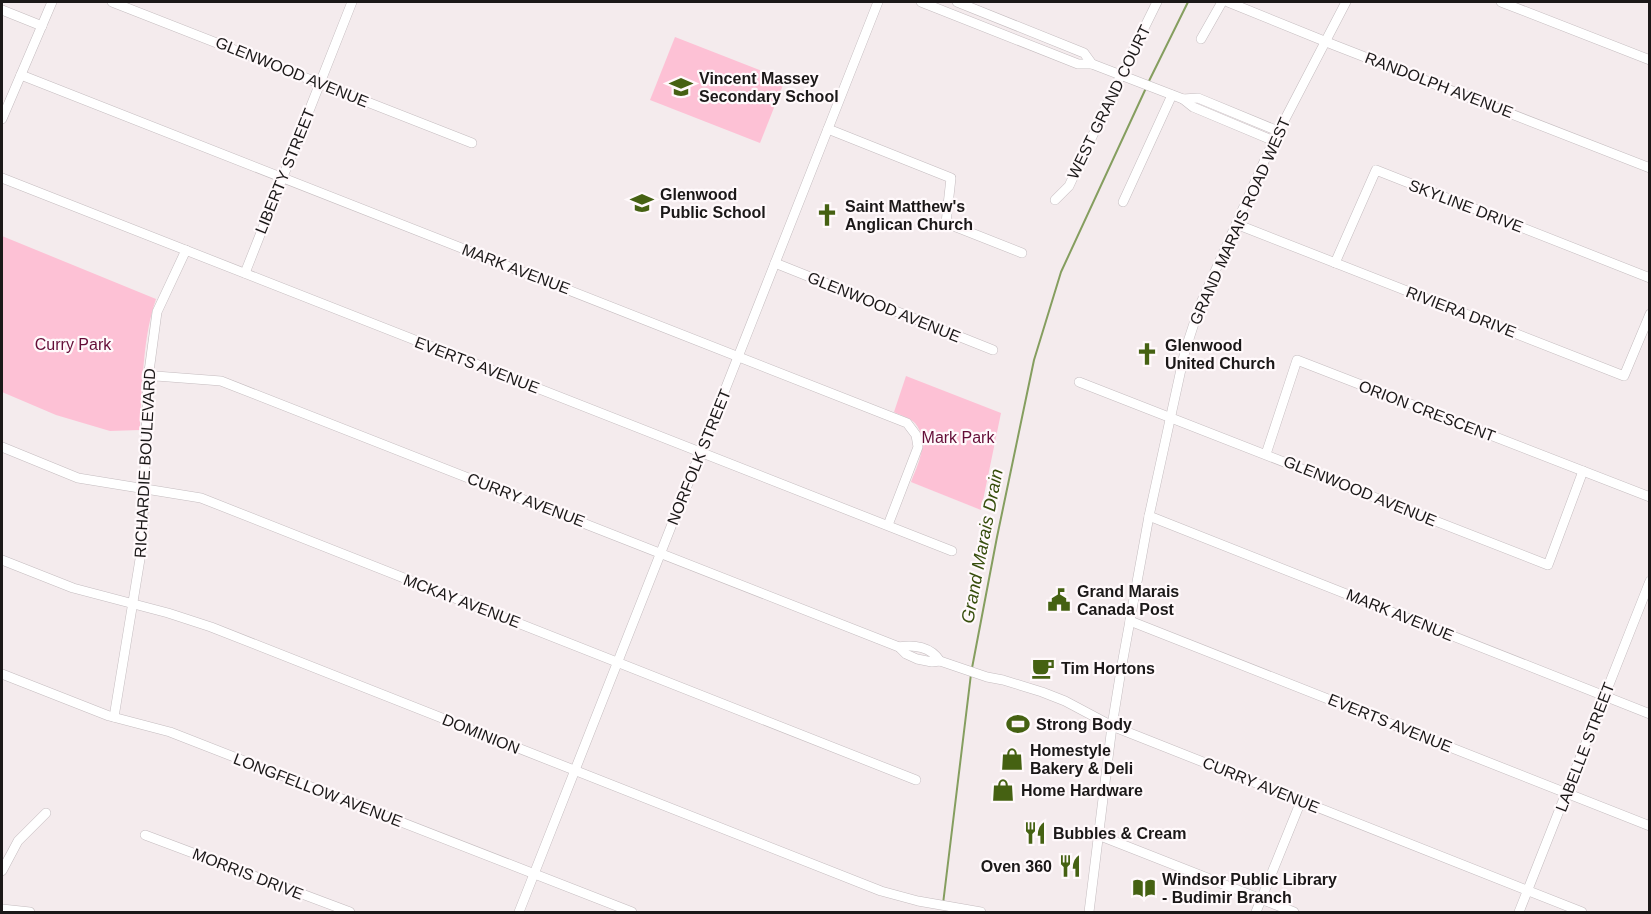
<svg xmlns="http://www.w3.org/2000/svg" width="1651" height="914" font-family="Arial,sans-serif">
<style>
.green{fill:#fdc1d5}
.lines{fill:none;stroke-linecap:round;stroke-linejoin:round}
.stream{stroke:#859e5f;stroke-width:2}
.minor-casing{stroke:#c4bcbf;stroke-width:10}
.minor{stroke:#fff;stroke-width:9}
.labels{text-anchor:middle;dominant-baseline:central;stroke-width:4.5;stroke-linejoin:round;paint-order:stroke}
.street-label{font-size:16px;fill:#1b1818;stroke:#fff9fb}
.poi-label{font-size:16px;font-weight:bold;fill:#1b1818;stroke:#fff9fb;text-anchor:start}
.park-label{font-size:16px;fill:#640d37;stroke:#fff9fb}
.water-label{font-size:18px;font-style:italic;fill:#374e0d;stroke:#fff9fb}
</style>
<rect width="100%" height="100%" fill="#f4ebed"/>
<!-- green -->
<g class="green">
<path d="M 675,37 L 785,80 L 760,143 L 650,100 Z"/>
<path d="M 2,236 L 156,299 C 143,337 143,378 140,419 L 140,430 L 110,431 L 56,415 L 2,392 Z"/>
<path d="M 906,376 L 1001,413 L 981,510 L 911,482 C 918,464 930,441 915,423 C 910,418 900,415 894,412 Z"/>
</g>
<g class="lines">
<!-- stream -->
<g class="stream">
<path d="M 1148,83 L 1188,2"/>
<path d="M 972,668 L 997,537 L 1034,360 L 1061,272 L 1146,88"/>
<path d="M 943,904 L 971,674"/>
</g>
<!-- minor casing -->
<g class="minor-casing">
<g id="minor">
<path d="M 112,2 L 472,143"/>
<path d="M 921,2 L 1078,64 L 1092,64 L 1183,99 L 1193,107 L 1274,141"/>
<path d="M 957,2 L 1084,53 L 1092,64"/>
<path d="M 1228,2 L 1334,45 L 1650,168"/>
<path d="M 1501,2 L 1650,60"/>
<path d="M 2,10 L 42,26"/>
<path d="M 1201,39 L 1222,2"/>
<path d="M 21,75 L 907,423 L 916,435 L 918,447 L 888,525"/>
<path d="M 1183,99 L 1198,98 L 1278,131"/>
<path d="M 2,119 L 52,2"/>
<path d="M 828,129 L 951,178 L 946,223 L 1022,253"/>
<path d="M 2,178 L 952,551"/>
<path d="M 1055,200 L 1069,186 L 1121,75 L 1157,2"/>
<path d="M 1123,202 L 1172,95"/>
<path d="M 1236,224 L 1624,376 L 1650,314"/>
<path d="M 775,263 L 993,350"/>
<path d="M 1335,263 L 1376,170 L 1650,278"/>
<path d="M 245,273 L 352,2"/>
<path d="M 148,379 L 156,376 L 221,381 L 899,647 L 906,654 L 917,659 L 932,662 L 940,661 L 987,677 L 1003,680 L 1042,692 L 1065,701 L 1112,726 L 1582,912"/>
<path d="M 1079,382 L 1548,565 L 1583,471"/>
<path d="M 2,447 L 78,478 L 201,498 L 916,780"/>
<path d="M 1266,454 L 1297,360 L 1650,497"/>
<path d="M 1149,516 L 1650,714"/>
<path d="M 2,560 L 73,588 L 168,613 L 211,627 L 881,891 L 918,901 L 981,912"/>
<path d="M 1130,621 L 1650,826"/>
<path d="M 899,647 C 914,644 931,647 940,661"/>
<path d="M 2,674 L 109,716 L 170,732 L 632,912"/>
<path d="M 114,717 L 142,547 L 148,379 L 157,312 L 186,250"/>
<path d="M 145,835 L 350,912"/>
<path d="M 1098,835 L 1294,912"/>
<path d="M 2,871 L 18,841 L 46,813"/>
<path d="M 2,909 L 30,912"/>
<path d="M 519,912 L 878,2"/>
<path d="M 1089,912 L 1112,726 L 1121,670 L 1149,516 L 1185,351 L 1200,305 L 1271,146 L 1346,2"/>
<path d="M 1256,912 L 1301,801"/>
<path d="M 1519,912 L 1650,581"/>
</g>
</g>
<!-- minor -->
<use href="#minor" class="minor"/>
</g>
<!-- icons -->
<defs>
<g id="school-bare" transform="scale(1.8)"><path d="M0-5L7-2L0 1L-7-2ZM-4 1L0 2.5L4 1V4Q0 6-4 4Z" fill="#456112" stroke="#fff9fb" stroke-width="2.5" paint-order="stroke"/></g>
<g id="church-bare" transform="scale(1.8)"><path d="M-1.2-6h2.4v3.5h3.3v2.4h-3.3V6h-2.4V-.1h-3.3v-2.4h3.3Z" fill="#456112" stroke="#fff9fb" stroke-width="2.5" paint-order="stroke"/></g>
<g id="civic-bare" transform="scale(1.8)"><path d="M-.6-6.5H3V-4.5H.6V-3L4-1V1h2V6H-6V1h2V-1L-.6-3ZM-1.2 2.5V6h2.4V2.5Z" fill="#456112" stroke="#fff9fb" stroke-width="2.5" paint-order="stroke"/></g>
<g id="cafe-bare" transform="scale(1.8)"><path d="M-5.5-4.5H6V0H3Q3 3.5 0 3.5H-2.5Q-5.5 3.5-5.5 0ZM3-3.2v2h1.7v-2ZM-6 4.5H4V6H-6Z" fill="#456112" stroke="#fff9fb" stroke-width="2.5" paint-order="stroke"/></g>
<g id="stadium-bare" transform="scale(1.8)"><path d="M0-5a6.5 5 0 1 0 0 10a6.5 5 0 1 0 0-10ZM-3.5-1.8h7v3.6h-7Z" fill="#456112" stroke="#fff9fb" stroke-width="2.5" paint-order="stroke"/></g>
<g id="shop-bare" transform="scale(1.8)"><path d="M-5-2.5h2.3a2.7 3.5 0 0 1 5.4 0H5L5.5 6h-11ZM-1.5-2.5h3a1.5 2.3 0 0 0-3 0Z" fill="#456112" stroke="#fff9fb" stroke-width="2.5" paint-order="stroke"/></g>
<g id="restaurant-bare" transform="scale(1.8)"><path d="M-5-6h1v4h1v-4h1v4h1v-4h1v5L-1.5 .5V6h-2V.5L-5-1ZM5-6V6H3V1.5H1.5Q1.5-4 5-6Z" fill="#456112" stroke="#fff9fb" stroke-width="2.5" paint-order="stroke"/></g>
<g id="library-bare" transform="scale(1.8)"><path d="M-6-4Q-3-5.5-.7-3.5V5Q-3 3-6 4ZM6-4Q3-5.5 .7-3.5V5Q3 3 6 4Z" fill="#456112" stroke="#fff9fb" stroke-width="2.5" paint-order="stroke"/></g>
</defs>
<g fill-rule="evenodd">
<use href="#school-bare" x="681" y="87"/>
<use href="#school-bare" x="642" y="203"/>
<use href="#church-bare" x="827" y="215"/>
<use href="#church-bare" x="1147" y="354"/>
<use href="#civic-bare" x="1059" y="600"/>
<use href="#cafe-bare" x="1043" y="668"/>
<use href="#stadium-bare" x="1018" y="724"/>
<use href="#shop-bare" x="1012" y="759"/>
<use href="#shop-bare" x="1003" y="790"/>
<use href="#restaurant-bare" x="1035" y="833"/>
<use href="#restaurant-bare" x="1070" y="866"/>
<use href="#library-bare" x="1144" y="888"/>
</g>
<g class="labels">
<!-- street labels -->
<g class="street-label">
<text transform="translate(292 72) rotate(22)">GLENWOOD AVENUE</text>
<text transform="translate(1439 85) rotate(21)">RANDOLPH AVENUE</text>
<text transform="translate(1109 102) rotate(-64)">WEST GRAND COURT</text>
<text transform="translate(285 171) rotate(-68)">LIBERTY STREET</text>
<text transform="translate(1466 206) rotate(21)">SKYLINE DRIVE</text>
<text transform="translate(1240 221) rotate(-66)">GRAND MARAIS ROAD WEST</text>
<text transform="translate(516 269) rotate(21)">MARK AVENUE</text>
<text transform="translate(884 307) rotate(22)">GLENWOOD AVENUE</text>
<text transform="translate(1461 312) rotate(21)">RIVIERA DRIVE</text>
<text transform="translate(477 365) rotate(21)">EVERTS AVENUE</text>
<text transform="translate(1427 411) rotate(21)">ORION CRESCENT</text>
<text transform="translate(699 457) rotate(-68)">NORFOLK STREET</text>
<text transform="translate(145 463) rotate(-87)">RICHARDIE BOULEVARD</text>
<text transform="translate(1360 491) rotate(22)">GLENWOOD AVENUE</text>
<text transform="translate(526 500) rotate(21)">CURRY AVENUE</text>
<text transform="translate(462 601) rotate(21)">MCKAY AVENUE</text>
<text transform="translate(1400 615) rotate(22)">MARK AVENUE</text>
<text transform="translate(1390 723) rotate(22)">EVERTS AVENUE</text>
<text transform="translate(481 734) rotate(22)">DOMINION</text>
<text transform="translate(1585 747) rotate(-69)">LABELLE STREET</text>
<text transform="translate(1261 785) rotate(22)">CURRY AVENUE</text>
<text transform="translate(318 790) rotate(21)">LONGFELLOW AVENUE</text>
<text transform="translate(248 874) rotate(21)">MORRIS DRIVE</text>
</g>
<!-- poi labels -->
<g class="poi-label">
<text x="699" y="78">Vincent Massey<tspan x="699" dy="18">Secondary School</tspan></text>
<text x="660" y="194">Glenwood<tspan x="660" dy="18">Public School</tspan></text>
<text x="845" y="206">Saint Matthew's<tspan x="845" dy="18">Anglican Church</tspan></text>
<text x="1165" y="345">Glenwood<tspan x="1165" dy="18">United Church</tspan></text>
<text x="1077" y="591">Grand Marais<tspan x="1077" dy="18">Canada Post</tspan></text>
<text x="1061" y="668">Tim Hortons</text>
<text x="1036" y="724">Strong Body</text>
<text x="1030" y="750">Homestyle<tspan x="1030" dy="18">Bakery &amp; Deli</tspan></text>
<text x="1021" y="790">Home Hardware</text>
<text x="1053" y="833">Bubbles &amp; Cream</text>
<text x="1052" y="866" text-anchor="end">Oven 360</text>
<text x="1162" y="879">Windsor Public Library<tspan x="1162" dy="18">- Budimir Branch</tspan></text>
</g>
<!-- park labels -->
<g class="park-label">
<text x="73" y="344">Curry Park</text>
<text x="958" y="437">Mark Park</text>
</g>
<!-- water labels -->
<g class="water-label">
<text transform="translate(982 546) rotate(-79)">Grand Marais Drain</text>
</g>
</g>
<!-- border -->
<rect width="1651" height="914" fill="none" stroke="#1b1818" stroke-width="6"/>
</svg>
